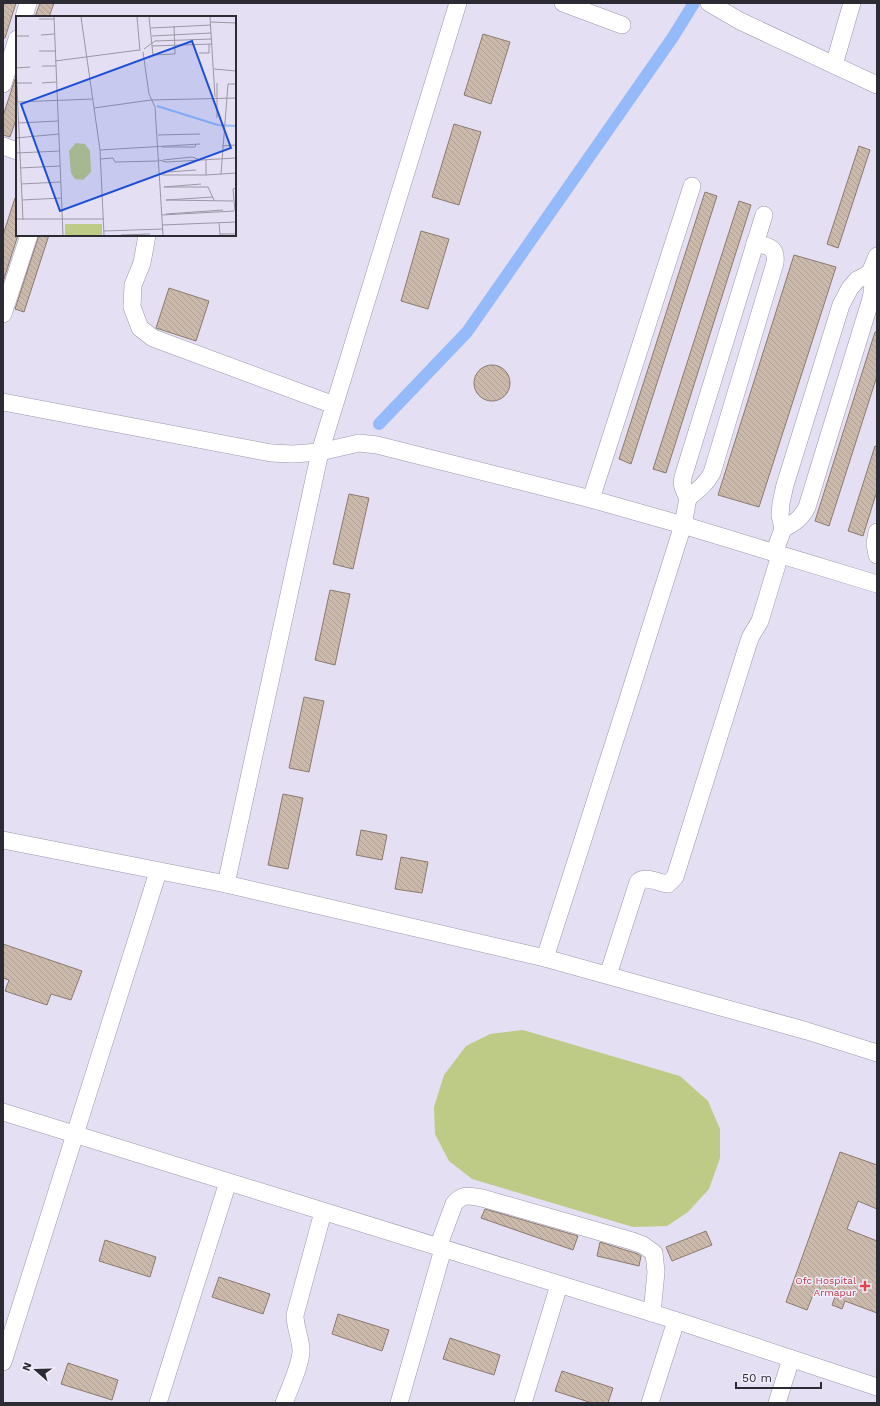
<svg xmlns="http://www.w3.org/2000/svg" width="880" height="1406" font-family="'Work Sans',sans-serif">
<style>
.green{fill:#becb86}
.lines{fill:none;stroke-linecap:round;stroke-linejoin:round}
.canal{stroke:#94baf9;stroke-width:12}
.building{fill:url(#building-back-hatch);stroke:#8b7b6e}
.minor-casing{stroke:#9d97aa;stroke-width:18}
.minor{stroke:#fff;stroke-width:17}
.health-dot{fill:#e0444e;stroke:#f1edfd;stroke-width:1.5}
.labels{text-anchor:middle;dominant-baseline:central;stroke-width:3;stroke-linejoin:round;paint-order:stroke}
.health-label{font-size:10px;fill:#be3a42;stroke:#f1edfd;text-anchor:end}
.inset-river{fill:none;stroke:#94baf9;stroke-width:2}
.inset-road{fill:none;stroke:#9b97a6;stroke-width:1}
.view{fill:#1d4ed8;fill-opacity:0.15;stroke:#1d4ed8;stroke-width:2}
.inset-edge{fill:none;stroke:#2c2a32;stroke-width:2}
</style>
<defs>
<pattern id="building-back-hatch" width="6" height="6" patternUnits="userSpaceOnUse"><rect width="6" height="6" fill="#cbbaab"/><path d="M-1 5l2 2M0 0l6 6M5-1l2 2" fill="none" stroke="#aea094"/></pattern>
</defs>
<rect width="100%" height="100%" fill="#e5dff3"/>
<!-- green -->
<path class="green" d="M 523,1030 L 680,1076 L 708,1101 L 720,1129 L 720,1158 L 709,1189 L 688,1212 L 667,1226 L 633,1227 L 472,1179 L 449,1161 L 435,1134 L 434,1107 L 444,1075 L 466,1046 L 490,1034 Z"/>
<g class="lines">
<!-- canal -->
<path class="canal" d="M 379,424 L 467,332 L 673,37 L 694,3"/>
</g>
<!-- building -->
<g class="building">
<path d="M 3,3 L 16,3 L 5,38 L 3,38 Z"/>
<path d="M 40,3 L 54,3 L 49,17 L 35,17 Z"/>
<path d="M 483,34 L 510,42 L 491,104 L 464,95 Z"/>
<path d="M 15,79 L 17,80 L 17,117 L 10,137 L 3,135 L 3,116 Z"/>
<path d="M 454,124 L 481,132 L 459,205 L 432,197 Z"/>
<path d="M 859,146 L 870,150 L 838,248 L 827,244 Z"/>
<path d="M 705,192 L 717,196 L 631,464 L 619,459 Z"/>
<path d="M 15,198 L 17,198 L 17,235 L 18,235 L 3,282 L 3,235 Z"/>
<path d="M 739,201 L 751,205 L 666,473 L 653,469 Z"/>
<path d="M 421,231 L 449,239 L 428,309 L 401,301 Z"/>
<path d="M 39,235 L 49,235 L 24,312 L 15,309 Z"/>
<path d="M 794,255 L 836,267 L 759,507 L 718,495 Z"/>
<path d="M 169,288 L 209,301 L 196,341 L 156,328 Z"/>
<path d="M 875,332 L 877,332 L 877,376 L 829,526 L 815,521 Z"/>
<circle cx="492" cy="383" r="18"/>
<path d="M 875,446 L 877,447 L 877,491 L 863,536 L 848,531 Z"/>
<path d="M 349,494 L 369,498 L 353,569 L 333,564 Z"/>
<path d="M 330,590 L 350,594 L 335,665 L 315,660 Z"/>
<path d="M 304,697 L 324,701 L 309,772 L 289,768 Z"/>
<path d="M 283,794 L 303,798 L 288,869 L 268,865 Z"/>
<path d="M 361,830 L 387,835 L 382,860 L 356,855 Z"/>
<path d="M 401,857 L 428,862 L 422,893 L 395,889 Z"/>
<path d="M 3,944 L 82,971 L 71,1000 L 51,994 L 47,1005 L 5,991 L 9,980 L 3,978 Z"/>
<path d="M 840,1152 L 877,1165 L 877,1209 L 858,1201 L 847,1229 L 877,1241 L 877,1313 L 845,1301 L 842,1309 L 832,1305 L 835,1297 L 815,1290 L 807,1310 L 786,1302 Z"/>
<path d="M 485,1209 L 578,1236 L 573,1250 L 481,1218 Z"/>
<path d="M 706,1231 L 712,1245 L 672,1261 L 666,1247 Z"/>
<path d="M 105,1240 L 156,1257 L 150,1277 L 99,1261 Z"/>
<path d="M 600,1242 L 638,1254 L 641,1256 L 639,1266 L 597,1256 Z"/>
<path d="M 219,1277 L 270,1294 L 263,1314 L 212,1297 Z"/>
<path d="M 338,1314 L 389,1330 L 382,1351 L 332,1334 Z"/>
<path d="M 450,1338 L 500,1355 L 494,1375 L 443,1359 Z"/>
<path d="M 68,1363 L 118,1380 L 112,1400 L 61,1384 Z"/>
<path d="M 562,1371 L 613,1388 L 608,1403 L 592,1403 L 555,1391 Z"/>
</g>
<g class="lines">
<!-- minor casing -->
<g class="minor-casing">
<g id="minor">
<path d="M 563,3 L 622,25"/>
<path d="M 709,3 L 740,21 L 877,85"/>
<path d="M 24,17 L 28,3"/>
<path d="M 834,65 L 852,3"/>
<path d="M 3,84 L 17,39"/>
<path d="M 3,146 L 17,151"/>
<path d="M 147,235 L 142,263 L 133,285 L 132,307 L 140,328 L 153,338 L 334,405"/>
<path d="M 3,314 L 29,235"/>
<path d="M 3,402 L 271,453 L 293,454 L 320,452 L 359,443 L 377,445 L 591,499 L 683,525 L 877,584"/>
<path d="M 688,498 C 698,490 706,484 712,473 L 775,263 C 777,247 768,246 755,243"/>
<path d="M 591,499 L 692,186"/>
<path d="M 783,529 C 794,523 802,518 807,507 L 870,302 C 873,291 874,283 870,273"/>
<path d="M 877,532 L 875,544 L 877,555"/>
<path d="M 774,553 L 783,529 L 780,515 L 781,503 L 785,485 L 841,305 L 850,288 L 857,280 L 870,273 L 877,256"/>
<path d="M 3,840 L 226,884 L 545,958 L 807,1031 L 877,1053"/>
<path d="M 226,884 L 320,452 L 458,3"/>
<path d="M 545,958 L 628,699 L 683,525 L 688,498 C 684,490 681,486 683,477 L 764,215"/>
<path d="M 608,975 L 638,882 C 645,875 659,883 668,884 L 675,877 L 748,644 L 751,636 L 760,621 L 780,555"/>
<path d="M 3,1112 L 681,1322 L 877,1387"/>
<path d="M 438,1247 L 454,1204 C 463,1193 469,1196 482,1198 L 632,1241 L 643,1245 L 654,1253 L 656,1272 L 652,1313"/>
<path d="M 3,1362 L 158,872"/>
<path d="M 158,1403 L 228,1182"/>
<path d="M 284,1403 C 289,1390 302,1362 301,1349 C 300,1337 295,1327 295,1315 L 323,1212"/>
<path d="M 399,1403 L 443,1249"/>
<path d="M 523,1403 L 559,1285"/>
<path d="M 650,1403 L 676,1321"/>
<path d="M 777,1403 L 791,1359"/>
</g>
</g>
<!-- minor -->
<use href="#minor" class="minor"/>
</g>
<!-- markers -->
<path class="health-dot" d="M863 1280h4v4h4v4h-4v4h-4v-4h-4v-4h4z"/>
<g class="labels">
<!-- health labels -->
<g class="health-label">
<text x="856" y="1280">Ofc Hospital<tspan x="856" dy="12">Armapur</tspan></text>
</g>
</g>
<!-- overview -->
<g transform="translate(16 16)">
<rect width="220" height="220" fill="#e5dff3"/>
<path d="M 60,127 L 69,128 L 74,135 L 75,156 L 67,164 L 59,163 L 55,157 L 53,135 ZM 49,208 L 86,208 L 86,219 L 49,219 Z" fill="#becb86"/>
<path class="inset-river" d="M 141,90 L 202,109 L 220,110"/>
<path class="inset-road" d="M 38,1 L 47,219M 65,1 L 84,134 L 88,219M 121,1 L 124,35M 133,1 L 137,39 L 159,38 L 158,10M 194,1 L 199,81M 23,3 L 38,3M 195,6 L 220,7M 135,12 L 195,9M 25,19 L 38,18M 0,20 L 13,20M 136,20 L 195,17M 136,30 L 196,28M 128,33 L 139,25 L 196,23M 23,35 L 39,35M 127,36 L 133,78 L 139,91 L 147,219M 183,37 L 193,37 L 193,28M 39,45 L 123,34M 0,49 L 7,204M 26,50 L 40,50M 0,52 L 14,51M 198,53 L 220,55M 1,67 L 16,67M 26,67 L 40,66M 0,86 L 77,83M 78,92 L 135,84 L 220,82M 201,102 L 201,67M 2,107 L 42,105M 142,119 L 184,118M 0,122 L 43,118M 206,130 L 220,129M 146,131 L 179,131 L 180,128M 84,134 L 184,128M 0,137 L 44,135M 84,143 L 97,142 L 99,146 L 143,145M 143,144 L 150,146 L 220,142M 147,144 L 176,141 L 182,143M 190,144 L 190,159 L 220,157M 4,152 L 44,150M 205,158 L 212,68 L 220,68M 145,159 L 151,156 L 180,154M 147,159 L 190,159M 5,168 L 45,166M 148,171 L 192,171 L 198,184M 148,171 L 185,168M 6,184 L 46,182M 150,184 L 217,185M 150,184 L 197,181M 219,195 L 217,173 L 220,172M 150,198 L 207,194M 146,199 L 218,195M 0,203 L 88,203M 203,207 L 204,219M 146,209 L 220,206M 88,215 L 147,213M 204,218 L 220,218M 105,219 L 134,218"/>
<path class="view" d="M 176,25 L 215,132 L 44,195 L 5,88 Z"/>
<rect width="220" height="220" class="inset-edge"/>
</g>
<!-- border -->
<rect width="880" height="1406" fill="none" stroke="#2c2a32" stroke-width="8"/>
<!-- north arrow -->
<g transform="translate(36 1370) rotate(290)" stroke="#f1edfd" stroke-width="3" paint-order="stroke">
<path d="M0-3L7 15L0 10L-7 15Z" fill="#2c2a32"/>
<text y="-6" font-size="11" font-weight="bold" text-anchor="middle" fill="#2c2a32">N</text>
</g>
<!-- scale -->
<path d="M736 1382v6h85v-6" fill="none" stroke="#2c2a32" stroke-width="2"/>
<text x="742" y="1382" font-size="12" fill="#2c2a32" stroke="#f1edfd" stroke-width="3" paint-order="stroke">50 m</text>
</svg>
